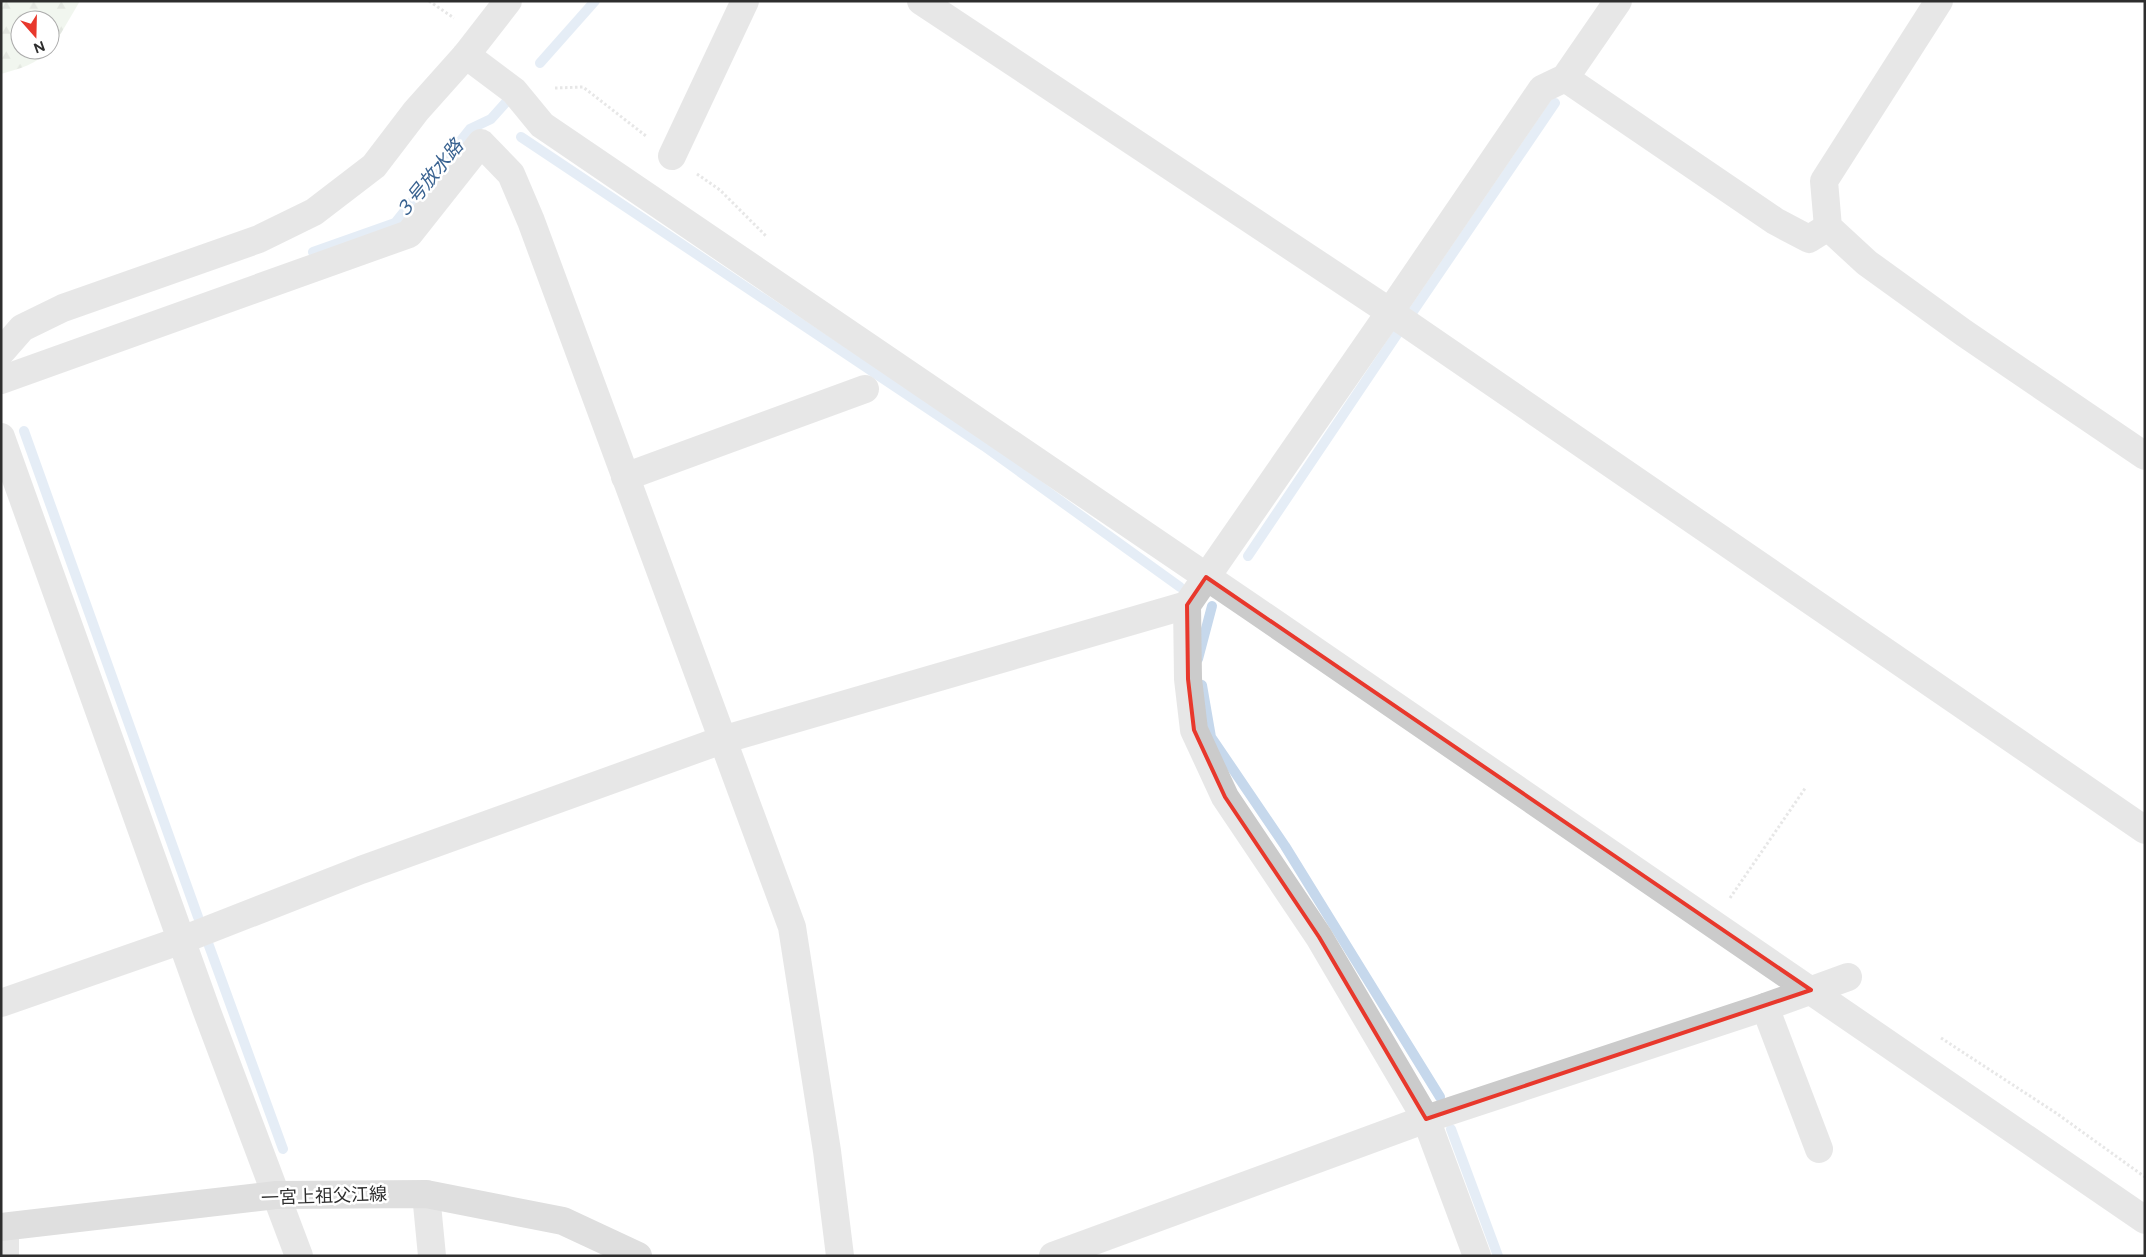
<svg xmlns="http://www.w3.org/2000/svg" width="2146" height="1257" font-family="Figtree,'Noto Sans JP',sans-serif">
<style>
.forest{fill:url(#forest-firs)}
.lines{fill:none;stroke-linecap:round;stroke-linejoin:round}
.stream{stroke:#c6d8ec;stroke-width:10}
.path{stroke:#cbcbcb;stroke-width:3;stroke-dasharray:2.5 2.5;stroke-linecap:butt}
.minor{stroke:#cbcbcb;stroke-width:28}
.tertiary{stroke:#cbcbcb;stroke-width:28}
.secondary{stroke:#b8b8b8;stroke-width:28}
.marked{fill:none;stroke:#e8382c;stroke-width:4;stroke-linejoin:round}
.labels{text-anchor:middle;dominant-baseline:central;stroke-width:5;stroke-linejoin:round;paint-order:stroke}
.street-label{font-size:18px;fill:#2e2e2e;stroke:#fff}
.water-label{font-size:19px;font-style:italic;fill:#3a6391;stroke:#fff}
</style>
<defs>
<pattern id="forest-firs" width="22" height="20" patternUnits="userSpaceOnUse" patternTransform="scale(1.25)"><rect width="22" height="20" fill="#e1ecdb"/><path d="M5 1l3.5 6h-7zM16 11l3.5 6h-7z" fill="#c1cbbc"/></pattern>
</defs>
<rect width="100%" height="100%" fill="#fff"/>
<!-- forest -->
<path class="forest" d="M 1,1 L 80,1 L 57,40 L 50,48 L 50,20 L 20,20 L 20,50 L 49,50 C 37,64 19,69 1,74 Z"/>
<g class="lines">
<!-- stream -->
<g class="stream">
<path d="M 540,63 L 595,1"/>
<path d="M 521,137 L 984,446 L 1180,587"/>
<path d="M 313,252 L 395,223 L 470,129 L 491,119 L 508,100"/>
<path d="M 1412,313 L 1555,103"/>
<path d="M 24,431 L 198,917"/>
<path d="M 1248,556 L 1398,333"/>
<path d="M 1198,659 L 1212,606"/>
<path d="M 1202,685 L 1211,737 L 1285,846 L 1440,1097"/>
<path d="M 208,943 L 283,1149"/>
<path d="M 1451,1129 L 1498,1256"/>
</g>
<!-- path -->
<g class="path">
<path d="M 429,1 L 454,18"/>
<path d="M 555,88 L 583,87 L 646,136"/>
<path d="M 697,174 L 720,190 L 767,237"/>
<path d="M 1730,898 L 1806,787"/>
<path d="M 1941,1038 L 2056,1113 L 2145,1177"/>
</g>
<!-- minor -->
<g class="minor">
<path d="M 921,1 L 1390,312 L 2145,830"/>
<path d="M 1939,1 L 1824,181 L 1828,227 L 1867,263 L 1964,333 L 2145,456"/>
<path d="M 466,55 L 514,91 L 542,125 L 1251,607 L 2145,1220"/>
<path d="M 1565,78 L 1775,221 L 1809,239 L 1828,227"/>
<path d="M 672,156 L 745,1"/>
<path d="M 1,380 L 409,234 L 481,143 L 511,174 L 531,221 L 792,927 L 827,1151 L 840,1256"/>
<path d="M 625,477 L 865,389"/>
<path d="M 1,1003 L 182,940 L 361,870 L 722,740 L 1187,605"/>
<path d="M 1765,1007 L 1819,1149"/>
<path d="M 426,1194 L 432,1256"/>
<path d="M 276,1195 L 299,1256"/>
<path d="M 5,1227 L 5,1256"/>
<path d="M 1053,1256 L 1426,1119 L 1765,1007 L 1848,977"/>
<path d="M 1477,1256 L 1426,1119 L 1319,937 L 1225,797 L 1194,730 L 1188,679 L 1187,605 L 1390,312 L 1542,89 L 1565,78 L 1618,1"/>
</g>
<!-- tertiary -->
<g class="tertiary">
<path d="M 1,352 L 22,328 L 63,308 L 259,239 L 314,212 L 374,166 L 416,111 L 466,55 L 508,1"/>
<path d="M 1,437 L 206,1009 L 276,1195"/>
</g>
<!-- secondary -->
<path class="secondary" d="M 1,1227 L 276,1195 L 426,1194 L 563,1221 L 638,1256"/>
</g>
<!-- marked area -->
<path d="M0 0H2146V1257H0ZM 1206,577 L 1811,990 L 1426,1119 L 1319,937 L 1225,797 L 1194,730 L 1188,679 L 1187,605 Z" fill="#fff" fill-opacity=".55" fill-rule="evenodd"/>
<path class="marked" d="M 1206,577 L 1811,990 L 1426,1119 L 1319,937 L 1225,797 L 1194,730 L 1188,679 L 1187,605 Z"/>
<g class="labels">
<!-- street labels -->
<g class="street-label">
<text transform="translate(324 1196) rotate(-2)">一宮上祖父江線</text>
</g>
<!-- water labels -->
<g class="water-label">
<text transform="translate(429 179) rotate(-51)">３号放水路</text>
</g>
</g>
<!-- border -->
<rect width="2146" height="1257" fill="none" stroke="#2e2e2e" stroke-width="5"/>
<!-- north arrow -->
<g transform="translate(35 35) rotate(160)"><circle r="24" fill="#ffffff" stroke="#ababab"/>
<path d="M0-4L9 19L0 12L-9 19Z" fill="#e8382c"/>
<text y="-8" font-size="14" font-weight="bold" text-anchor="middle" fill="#2e2e2e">N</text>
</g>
</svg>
